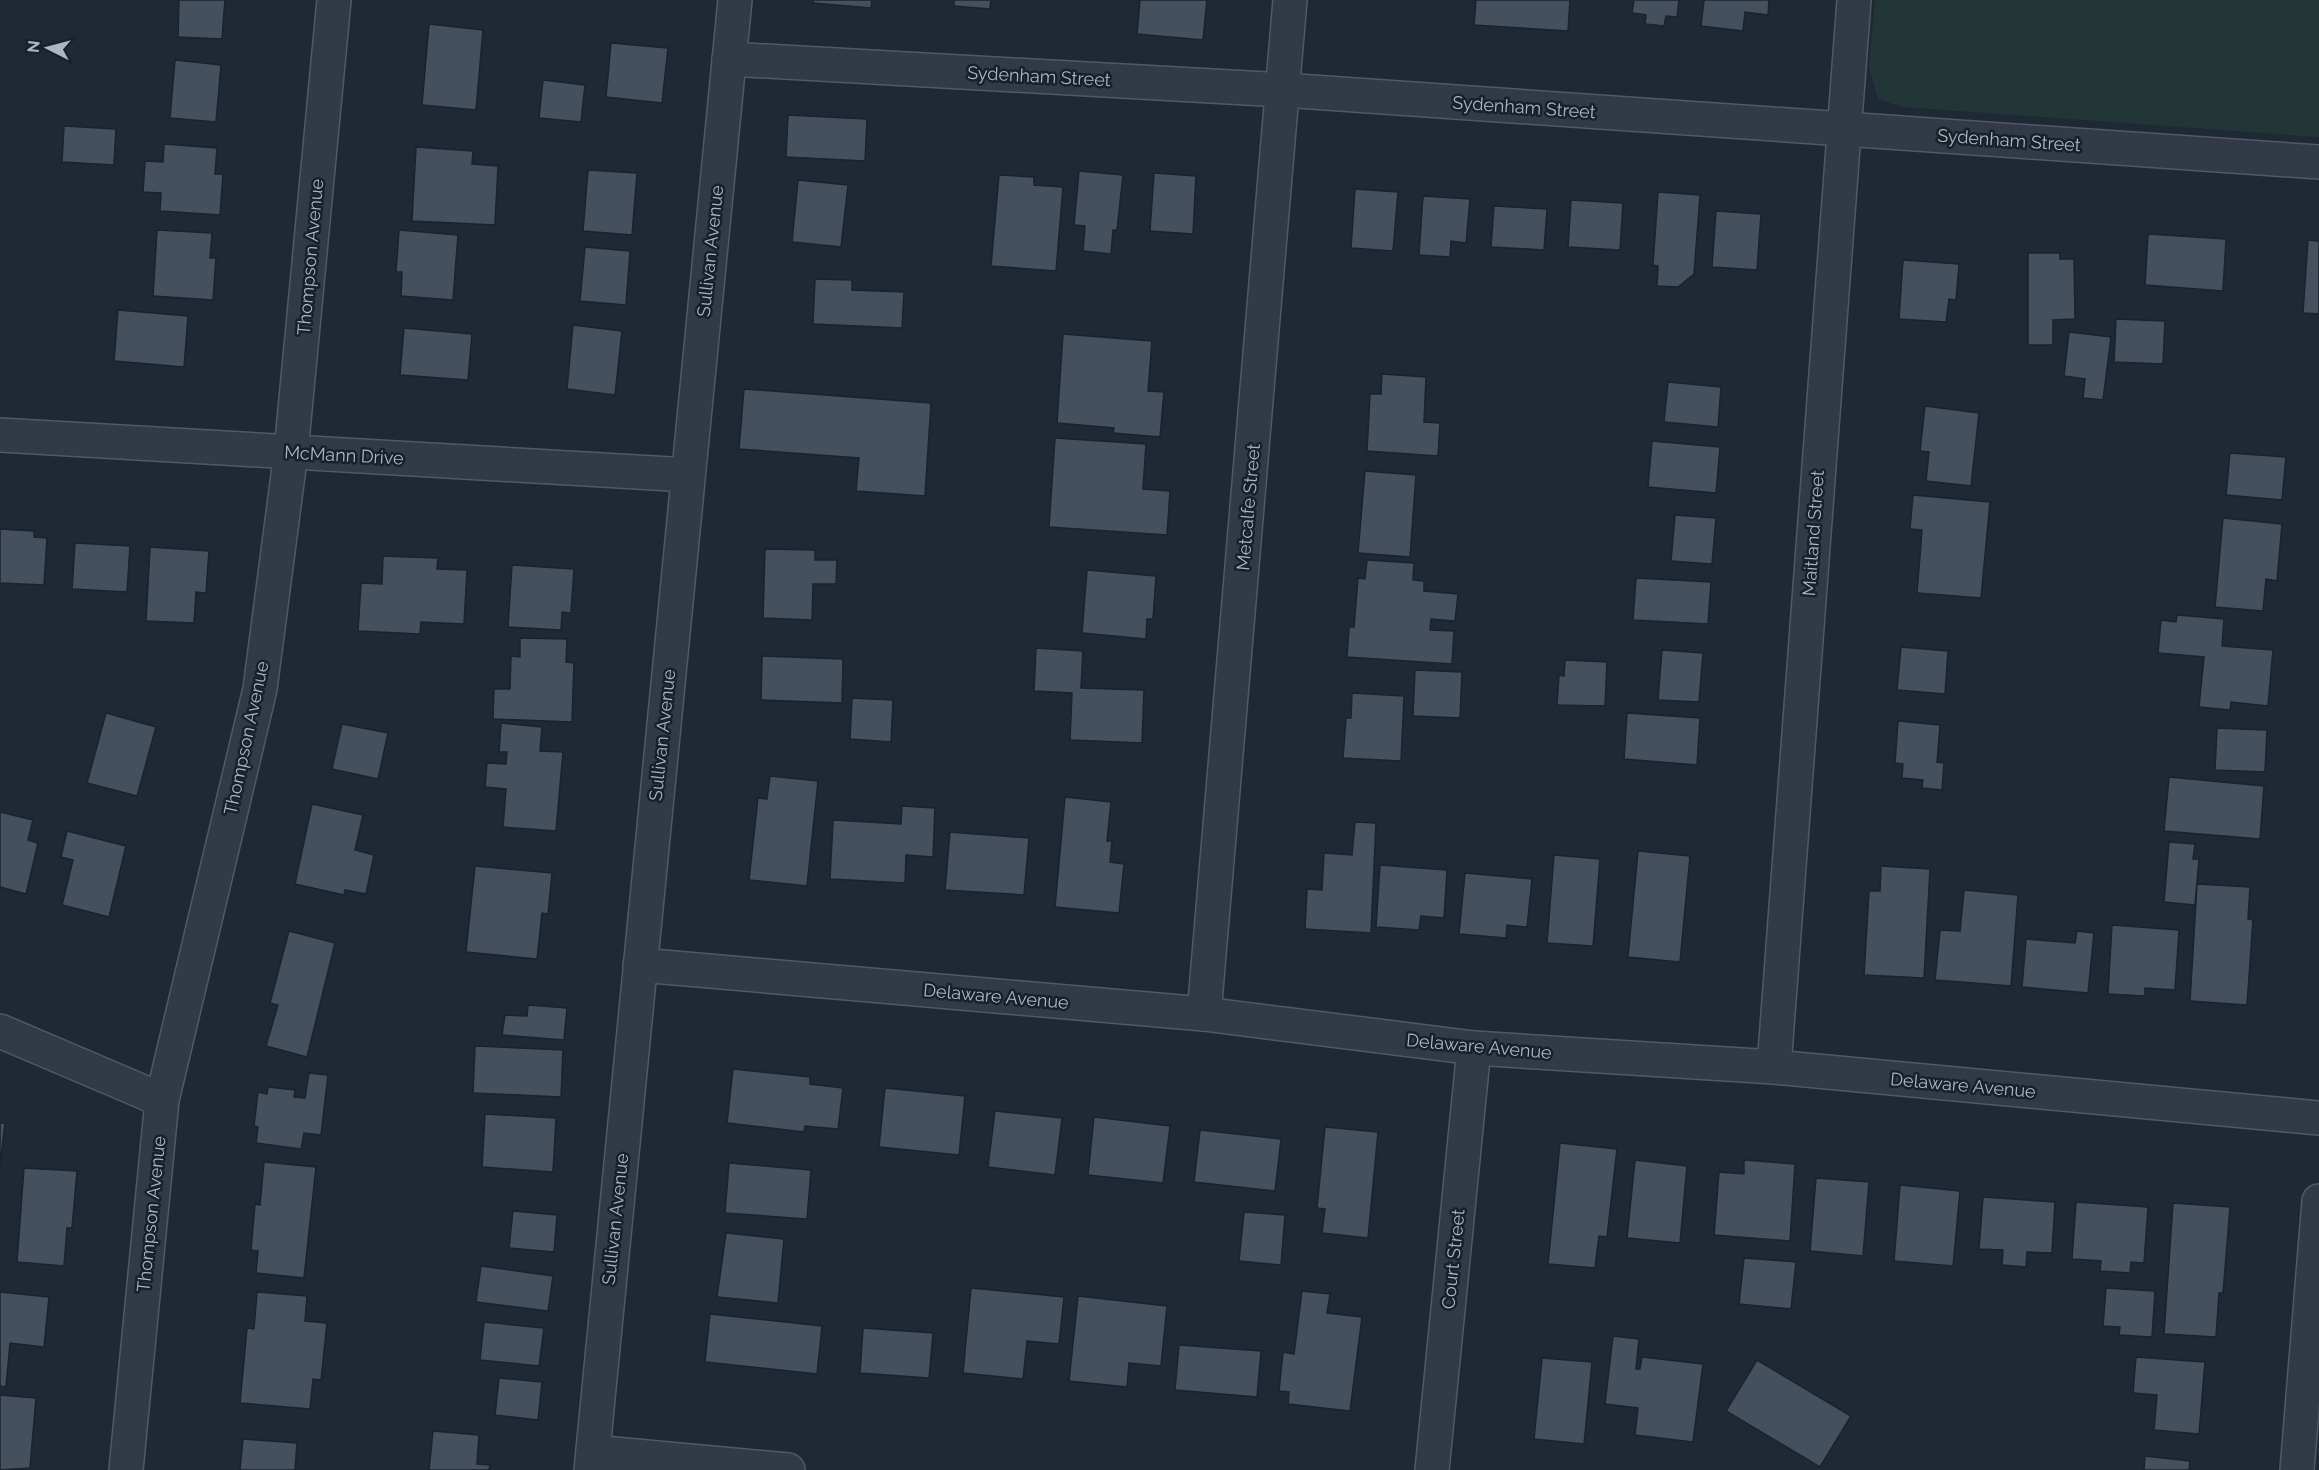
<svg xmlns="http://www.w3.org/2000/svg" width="2319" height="1470" font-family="Raleway,sans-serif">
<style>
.green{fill:#223637}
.building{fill:#45505f;stroke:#1a222c;stroke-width:1.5}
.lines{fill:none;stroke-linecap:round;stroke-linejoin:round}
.minor-casing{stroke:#505964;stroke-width:36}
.minor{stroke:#323b45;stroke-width:33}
.labels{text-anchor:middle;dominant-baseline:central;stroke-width:5;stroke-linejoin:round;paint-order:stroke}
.street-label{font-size:18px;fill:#acb6c3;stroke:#18202a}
</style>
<rect width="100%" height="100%" fill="#1f2935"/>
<!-- green -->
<path class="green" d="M 1875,0 L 2319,0 L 2319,137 L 1902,107 L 1878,99 L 1869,67 Z"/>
<!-- building -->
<g class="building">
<path d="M 179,0 L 225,0 L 222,39 L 178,37 Z"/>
<path d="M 813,0 L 872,0 L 871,8 L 813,3 Z"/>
<path d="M 954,0 L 991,0 L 990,9 L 954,6 Z"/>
<path d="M 1140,0 L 1207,0 L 1203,40 L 1137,34 Z"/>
<path d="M 1476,0 L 1570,0 L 1568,31 L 1474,25 Z"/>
<path d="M 1634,0 L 1679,0 L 1677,17 L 1666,16 L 1664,26 L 1645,24 L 1646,15 L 1632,13 Z"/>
<path d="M 1704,0 L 1769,0 L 1768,15 L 1745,12 L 1743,31 L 1701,26 Z"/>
<path d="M 429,24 L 483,30 L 476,110 L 422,105 Z"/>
<path d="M 611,43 L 668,48 L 662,103 L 606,97 Z"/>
<path d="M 175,60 L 221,65 L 216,122 L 170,118 Z"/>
<path d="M 543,80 L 585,85 L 581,122 L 539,118 Z"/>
<path d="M 788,115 L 867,119 L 865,161 L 786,157 Z"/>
<path d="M 64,126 L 116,129 L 114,165 L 62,162 Z"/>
<path d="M 164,144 L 217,148 L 215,174 L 223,174 L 220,215 L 160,211 L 161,193 L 143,192 L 145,161 L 163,162 Z"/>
<path d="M 416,147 L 473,151 L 472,164 L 498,166 L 495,225 L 412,221 Z"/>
<path d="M 588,170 L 637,173 L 632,235 L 583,231 Z"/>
<path d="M 1079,171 L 1123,175 L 1117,230 L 1113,230 L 1111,254 L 1083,251 L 1085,226 L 1074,225 Z"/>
<path d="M 1154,173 L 1196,176 L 1193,234 L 1150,231 Z"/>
<path d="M 999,175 L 1034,177 L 1034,185 L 1063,187 L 1056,271 L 991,266 Z"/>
<path d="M 798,180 L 848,185 L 841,247 L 792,242 Z"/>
<path d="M 1355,189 L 1398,192 L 1393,251 L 1351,248 Z"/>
<path d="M 1658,192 L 1700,195 L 1694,274 L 1678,287 L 1657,286 L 1658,266 L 1653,265 Z"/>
<path d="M 1423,196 L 1470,199 L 1466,243 L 1451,241 L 1450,257 L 1419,255 Z"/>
<path d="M 1571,200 L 1623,203 L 1620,250 L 1568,247 Z"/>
<path d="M 1494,206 L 1547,209 L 1544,250 L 1491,247 Z"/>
<path d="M 1716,211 L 1761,214 L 1757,270 L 1712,267 Z"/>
<path d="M 157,230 L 212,233 L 210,258 L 216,258 L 213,300 L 153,296 Z"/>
<path d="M 399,230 L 458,235 L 453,300 L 401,296 L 402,272 L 396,272 Z"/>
<path d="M 2148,234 L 2226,239 L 2223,291 L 2145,285 Z"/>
<path d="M 2308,240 L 2319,241 L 2319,314 L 2303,313 Z"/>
<path d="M 585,247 L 630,251 L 626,305 L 580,301 Z"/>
<path d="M 2028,253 L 2060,253 L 2060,259 L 2074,259 L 2075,319 L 2053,320 L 2053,345 L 2028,345 Z"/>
<path d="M 1903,260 L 1959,264 L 1956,300 L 1949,299 L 1946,322 L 1899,319 Z"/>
<path d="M 815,279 L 852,280 L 852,290 L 904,292 L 902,328 L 813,324 Z"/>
<path d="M 118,310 L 188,316 L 184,367 L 114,361 Z"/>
<path d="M 2116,319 L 2165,321 L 2163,364 L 2114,362 Z"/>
<path d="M 573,325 L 622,331 L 615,395 L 567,389 Z"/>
<path d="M 404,328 L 472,334 L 468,380 L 400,375 Z"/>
<path d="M 2069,332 L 2111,337 L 2103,400 L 2083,398 L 2085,379 L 2064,376 Z"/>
<path d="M 1063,334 L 1152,341 L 1148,391 L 1164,392 L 1160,437 L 1113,433 L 1114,428 L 1057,423 Z"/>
<path d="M 1382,374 L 1426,377 L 1424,422 L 1440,423 L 1438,456 L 1367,451 L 1370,394 L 1381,394 Z"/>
<path d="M 1668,382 L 1721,387 L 1718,427 L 1664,422 Z"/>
<path d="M 744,389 L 931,403 L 925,496 L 856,491 L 859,458 L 739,449 Z"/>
<path d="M 1925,406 L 1979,413 L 1971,486 L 1926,481 L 1929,452 L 1920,451 Z"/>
<path d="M 1055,438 L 1146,444 L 1143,489 L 1170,491 L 1167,535 L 1049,527 Z"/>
<path d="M 1652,441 L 1720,447 L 1716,493 L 1648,487 Z"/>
<path d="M 2230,453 L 2286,457 L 2282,500 L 2226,495 Z"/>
<path d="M 1365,471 L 1416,475 L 1410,557 L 1358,553 Z"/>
<path d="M 1913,495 L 1990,502 L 1981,598 L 1917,593 L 1922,530 L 1910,529 Z"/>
<path d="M 1675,515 L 1716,518 L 1712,564 L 1671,561 Z"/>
<path d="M 2223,518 L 2282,524 L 2277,581 L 2266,579 L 2263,611 L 2215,607 Z"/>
<path d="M 0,529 L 34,531 L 34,537 L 47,538 L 44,585 L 0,583 Z"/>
<path d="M 75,543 L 130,546 L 127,592 L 72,589 Z"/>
<path d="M 150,547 L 209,551 L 206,593 L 196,592 L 194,623 L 146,621 Z"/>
<path d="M 765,549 L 815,550 L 815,560 L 837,560 L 836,584 L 813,584 L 812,620 L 763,618 Z"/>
<path d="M 383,556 L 438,558 L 437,569 L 467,570 L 464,624 L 421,622 L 420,634 L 358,631 L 361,583 L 382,584 Z"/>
<path d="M 1367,560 L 1414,563 L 1413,580 L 1424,581 L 1424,591 L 1458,594 L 1455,621 L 1431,619 L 1430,630 L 1454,631 L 1452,664 L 1347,657 L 1349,627 L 1354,627 L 1358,578 L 1365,579 Z"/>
<path d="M 512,565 L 574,569 L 571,613 L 562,612 L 561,630 L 508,627 Z"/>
<path d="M 1087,570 L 1156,576 L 1153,619 L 1147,619 L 1146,639 L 1082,633 Z"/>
<path d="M 1636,578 L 1711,582 L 1708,624 L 1633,620 Z"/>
<path d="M 2177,615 L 2224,619 L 2222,646 L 2273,650 L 2268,706 L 2231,702 L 2230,710 L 2199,707 L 2204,657 L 2158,653 L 2161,620 L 2176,622 Z"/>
<path d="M 520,638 L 567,639 L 566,662 L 574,663 L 572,722 L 493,719 L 494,689 L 510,689 L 511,656 L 520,657 Z"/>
<path d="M 1901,647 L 1948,651 L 1945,694 L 1897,690 Z"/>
<path d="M 1036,648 L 1083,651 L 1081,688 L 1144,690 L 1142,743 L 1070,740 L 1072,693 L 1034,691 Z"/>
<path d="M 1662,650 L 1703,653 L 1699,702 L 1658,700 Z"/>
<path d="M 762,656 L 843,659 L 842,703 L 761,700 Z"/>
<path d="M 1565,660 L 1607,662 L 1605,706 L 1557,705 L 1559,675 L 1564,676 Z"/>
<path d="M 1415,670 L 1462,672 L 1460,718 L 1413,716 Z"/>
<path d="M 1352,693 L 1404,696 L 1401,761 L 1343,758 L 1346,718 L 1351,718 Z"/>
<path d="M 852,698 L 893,700 L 891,742 L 850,739 Z"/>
<path d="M 106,713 L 156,727 L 137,796 L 87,783 Z"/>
<path d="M 1627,713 L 1700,718 L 1697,765 L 1624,759 Z"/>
<path d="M 1898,721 L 1940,725 L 1937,762 L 1944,763 L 1942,790 L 1922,788 L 1923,780 L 1902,778 L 1903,764 L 1895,763 Z"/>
<path d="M 501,723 L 542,727 L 540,751 L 563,752 L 556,831 L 503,827 L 506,789 L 485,787 L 487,763 L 506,764 L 507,752 L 499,752 Z"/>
<path d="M 342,724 L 388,733 L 378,779 L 332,769 Z"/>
<path d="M 2217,728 L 2267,730 L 2265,772 L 2215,770 Z"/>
<path d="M 770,776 L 818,781 L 807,886 L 749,880 L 758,798 L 767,799 Z"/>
<path d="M 2169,777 L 2264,786 L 2260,839 L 2164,831 Z"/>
<path d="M 1065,797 L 1111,802 L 1107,841 L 1112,841 L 1110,862 L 1124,864 L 1119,913 L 1055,907 Z"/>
<path d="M 312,804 L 363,815 L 355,850 L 374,855 L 366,894 L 345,890 L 344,895 L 295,884 Z"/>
<path d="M 902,806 L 935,808 L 933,857 L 906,855 L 905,883 L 830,879 L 833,820 L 901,824 Z"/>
<path d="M 0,812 L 33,820 L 28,840 L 38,843 L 26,894 L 0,887 Z"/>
<path d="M 1355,822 L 1376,823 L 1371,933 L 1305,929 L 1307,889 L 1322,890 L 1324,853 L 1352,855 Z"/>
<path d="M 67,831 L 126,846 L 109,917 L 62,905 L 73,860 L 61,857 Z"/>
<path d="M 950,832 L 1029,838 L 1024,895 L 945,890 Z"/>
<path d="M 2169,842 L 2195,844 L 2193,859 L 2199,859 L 2195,905 L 2164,902 Z"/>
<path d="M 1638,851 L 1690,856 L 1680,962 L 1628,957 Z"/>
<path d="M 1554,855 L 1600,859 L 1593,946 L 1547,943 Z"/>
<path d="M 1380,865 L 1447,870 L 1444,918 L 1421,916 L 1419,930 L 1376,927 Z"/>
<path d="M 475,866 L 552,873 L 548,914 L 542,913 L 537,959 L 466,952 Z"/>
<path d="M 1881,866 L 1930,869 L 1924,978 L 1864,975 L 1869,891 L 1880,891 Z"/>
<path d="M 1465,873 L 1532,879 L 1527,927 L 1507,925 L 1506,938 L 1459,934 Z"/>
<path d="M 2197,884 L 2250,887 L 2248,919 L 2253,920 L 2247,1005 L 2190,1001 Z"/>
<path d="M 1964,890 L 2018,895 L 2011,986 L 1935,980 L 1940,930 L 1960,931 Z"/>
<path d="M 2112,925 L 2179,930 L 2175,990 L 2145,988 L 2145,996 L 2108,994 Z"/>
<path d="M 289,931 L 335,943 L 307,1057 L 266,1046 L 278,1005 L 270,1003 Z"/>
<path d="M 2077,931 L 2094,933 L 2088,993 L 2022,987 L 2026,939 L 2075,943 Z"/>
<path d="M 528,1005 L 567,1008 L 564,1040 L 502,1035 L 505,1015 L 527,1016 Z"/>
<path d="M 475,1046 L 563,1050 L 561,1097 L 473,1093 Z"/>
<path d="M 733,1069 L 810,1077 L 810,1084 L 843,1088 L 838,1129 L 805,1126 L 804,1132 L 727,1123 Z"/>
<path d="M 309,1073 L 328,1075 L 321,1135 L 304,1133 L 301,1149 L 256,1143 L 258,1127 L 254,1126 L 258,1092 L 267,1094 L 268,1087 L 295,1090 L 294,1097 L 305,1098 Z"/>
<path d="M 885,1088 L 965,1096 L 959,1155 L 879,1147 Z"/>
<path d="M 995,1111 L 1062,1118 L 1055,1175 L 988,1167 Z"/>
<path d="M 485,1114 L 556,1118 L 553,1172 L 482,1167 Z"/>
<path d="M 1094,1117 L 1170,1126 L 1163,1183 L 1088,1175 Z"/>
<path d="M 0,1123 L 5,1123 L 0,1167 Z"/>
<path d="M 1325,1127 L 1378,1132 L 1368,1238 L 1322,1233 L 1325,1209 L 1317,1208 Z"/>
<path d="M 1200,1130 L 1281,1139 L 1275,1191 L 1194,1182 Z"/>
<path d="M 1560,1143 L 1617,1149 L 1607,1237 L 1599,1236 L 1595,1268 L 1548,1264 Z"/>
<path d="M 1635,1160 L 1687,1166 L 1680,1243 L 1627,1238 Z"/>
<path d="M 1744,1160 L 1795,1164 L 1790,1241 L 1714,1235 L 1719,1172 L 1744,1174 Z"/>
<path d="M 264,1162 L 316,1167 L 304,1278 L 256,1273 L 258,1251 L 251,1250 L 255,1204 L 260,1205 Z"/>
<path d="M 729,1163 L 811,1170 L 807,1219 L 725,1213 Z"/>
<path d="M 24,1168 L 77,1171 L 72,1228 L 67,1228 L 64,1266 L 17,1262 Z"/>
<path d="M 1816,1178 L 1869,1182 L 1863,1256 L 1810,1251 Z"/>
<path d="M 1900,1185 L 1960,1191 L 1953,1266 L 1894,1261 Z"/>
<path d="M 1983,1197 L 2055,1202 L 2052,1253 L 2027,1252 L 2026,1267 L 2002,1265 L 2003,1250 L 1979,1249 Z"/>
<path d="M 2076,1202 L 2148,1207 L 2144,1263 L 2131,1262 L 2130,1273 L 2100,1271 L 2101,1261 L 2072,1259 Z"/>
<path d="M 2173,1203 L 2230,1207 L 2223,1293 L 2219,1293 L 2216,1337 L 2164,1334 Z"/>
<path d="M 513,1211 L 557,1215 L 554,1252 L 509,1248 Z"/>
<path d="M 1244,1212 L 1285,1215 L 1281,1265 L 1239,1261 Z"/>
<path d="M 726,1233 L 784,1239 L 778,1303 L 717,1297 Z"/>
<path d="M 1744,1258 L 1796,1262 L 1791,1309 L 1739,1304 Z"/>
<path d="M 481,1266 L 553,1276 L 548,1311 L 476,1302 Z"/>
<path d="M 971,1288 L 1064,1297 L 1059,1344 L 1027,1341 L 1023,1379 L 963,1373 Z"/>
<path d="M 2106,1288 L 2155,1291 L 2152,1337 L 2119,1335 L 2120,1327 L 2103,1326 Z"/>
<path d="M 1302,1291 L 1330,1294 L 1327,1313 L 1362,1317 L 1350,1411 L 1288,1404 L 1289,1392 L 1279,1391 L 1283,1352 L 1294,1354 Z"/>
<path d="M 0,1292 L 49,1297 L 44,1347 L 10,1343 L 6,1387 L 0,1386 Z"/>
<path d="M 257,1292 L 307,1296 L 305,1321 L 327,1323 L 321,1380 L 313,1379 L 310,1409 L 240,1403 L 247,1328 L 254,1329 Z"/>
<path d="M 1078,1296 L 1167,1306 L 1161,1366 L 1129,1363 L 1127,1387 L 1069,1381 Z"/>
<path d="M 710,1314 L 822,1326 L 817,1374 L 705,1362 Z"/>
<path d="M 484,1322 L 544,1328 L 539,1366 L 480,1360 Z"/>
<path d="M 863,1328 L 933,1333 L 929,1378 L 860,1373 Z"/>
<path d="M 1613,1336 L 1639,1339 L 1636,1369 L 1640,1369 L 1642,1357 L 1703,1364 L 1693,1442 L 1635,1435 L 1638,1408 L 1605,1404 Z"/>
<path d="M 1179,1345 L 1261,1351 L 1257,1397 L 1175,1390 Z"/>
<path d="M 2136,1357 L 2205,1362 L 2199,1434 L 2154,1430 L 2157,1395 L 2133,1393 Z"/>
<path d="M 1542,1358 L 1592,1362 L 1584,1444 L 1534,1439 Z"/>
<path d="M 1757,1360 L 1851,1416 L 1820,1467 L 1726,1411 Z"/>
<path d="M 499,1378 L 542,1382 L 538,1420 L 495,1415 Z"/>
<path d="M 0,1395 L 36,1398 L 30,1468 L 0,1470 Z"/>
<path d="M 433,1431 L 479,1435 L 477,1464 L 490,1465 L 489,1470 L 429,1470 Z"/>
<path d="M 243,1439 L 297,1443 L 295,1470 L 240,1470 Z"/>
<path d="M 2145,1456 L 2190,1461 L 2189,1470 L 2144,1470 Z"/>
</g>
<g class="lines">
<!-- minor casing -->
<g class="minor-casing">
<g id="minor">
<path d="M 729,59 L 1283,90 L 2319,162"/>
<path d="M 0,435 L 688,475"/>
<path d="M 640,965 L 1204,1014 L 1474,1048 L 1774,1067 L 2319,1118"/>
<path d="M 1204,1014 L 1290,0"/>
<path d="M 0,1031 L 162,1100"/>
<path d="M 1774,1067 L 1854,0"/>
<path d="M 593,1452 L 788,1470"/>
<path d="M 126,1470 L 162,1100 L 260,689 L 291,452 L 334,0"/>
<path d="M 591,1470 L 735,0"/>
<path d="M 1432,1470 L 1474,1048"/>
<path d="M 2297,1470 L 2319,1201"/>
</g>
</g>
<!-- minor -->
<use href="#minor" class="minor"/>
</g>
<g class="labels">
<!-- street labels -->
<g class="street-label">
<text transform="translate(1039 76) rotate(3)">Sydenham Street</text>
<text transform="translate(1524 107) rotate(4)">Sydenham Street</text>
<text transform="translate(2009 140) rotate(4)">Sydenham Street</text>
<text transform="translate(710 251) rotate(-84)">Sullivan Avenue</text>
<text transform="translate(310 257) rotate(-85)">Thompson Avenue</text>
<text transform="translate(344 455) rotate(3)">McMann Drive</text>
<text transform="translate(1248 507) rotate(-85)">Metcalfe Street</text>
<text transform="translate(1813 533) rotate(-86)">Maitland Street</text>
<text transform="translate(662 735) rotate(-84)">Sullivan Avenue</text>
<text transform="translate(246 738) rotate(-78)">Thompson Avenue</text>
<text transform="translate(996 996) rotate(5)">Delaware Avenue</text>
<text transform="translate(1479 1046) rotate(5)">Delaware Avenue</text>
<text transform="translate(1963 1085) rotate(5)">Delaware Avenue</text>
<text transform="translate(151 1214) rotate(-84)">Thompson Avenue</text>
<text transform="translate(615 1219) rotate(-84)">Sullivan Avenue</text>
<text transform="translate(1453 1259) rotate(-84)">Court Street</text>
</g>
</g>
<!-- north arrow -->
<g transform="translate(48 48) rotate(276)" stroke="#18202a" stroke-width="4.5" paint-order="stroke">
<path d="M0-4.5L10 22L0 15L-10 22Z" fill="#acb6c3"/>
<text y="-9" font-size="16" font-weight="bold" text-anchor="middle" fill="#acb6c3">N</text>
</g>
</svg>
